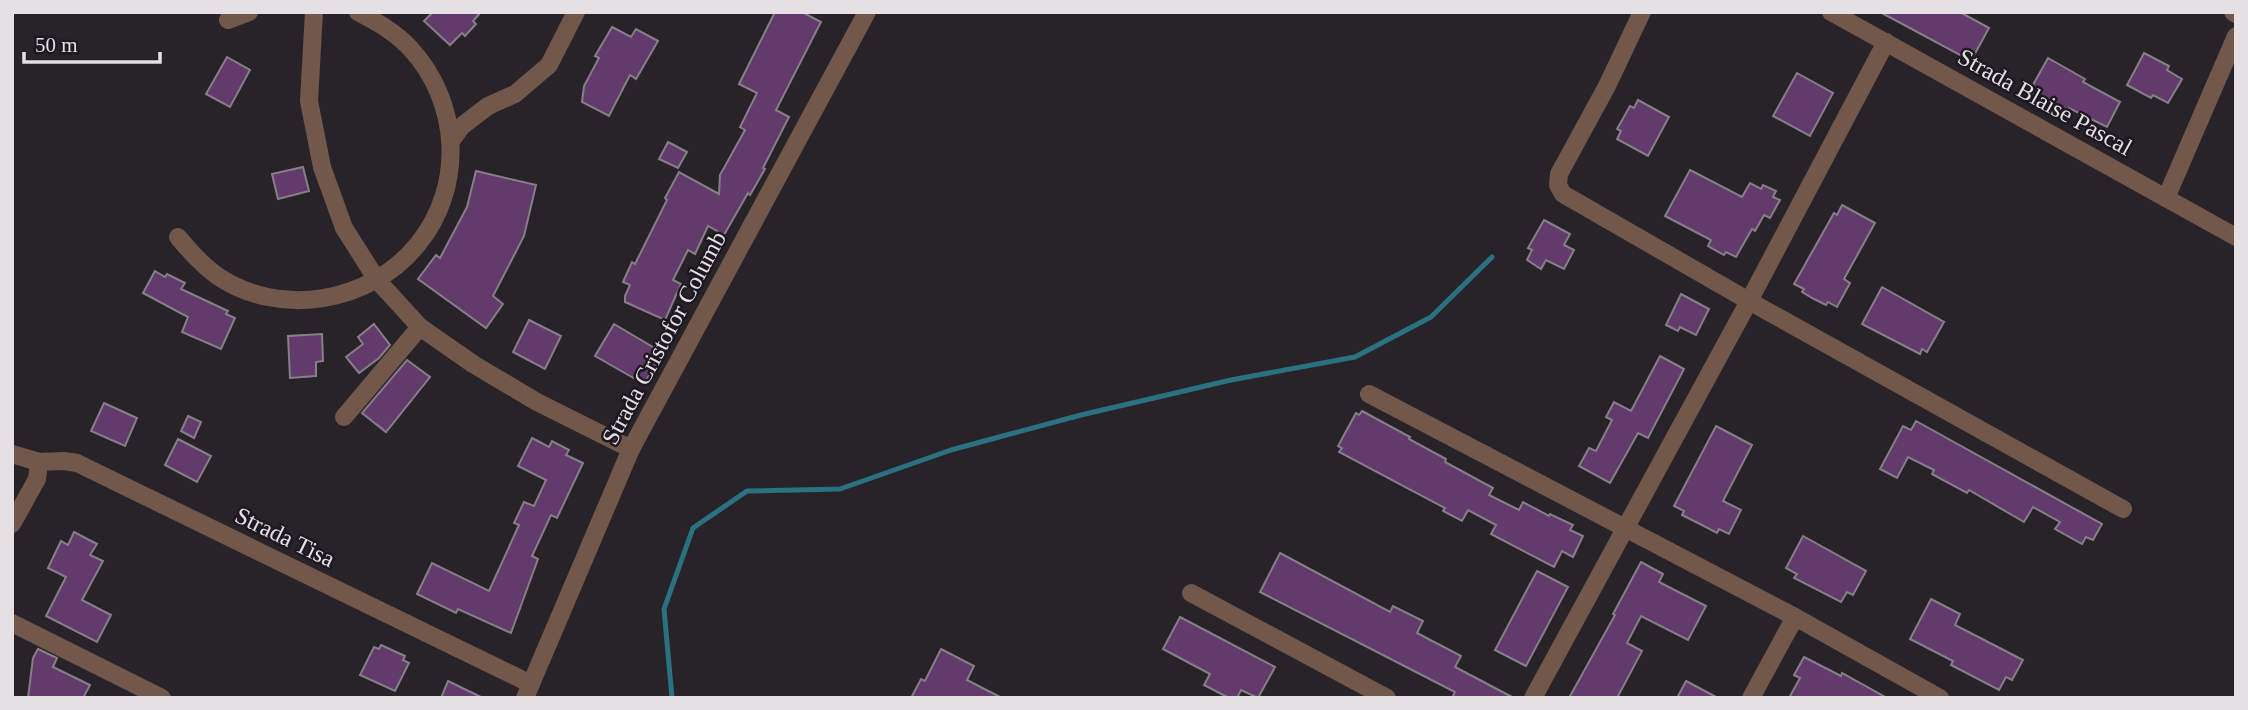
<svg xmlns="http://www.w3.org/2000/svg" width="2248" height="710" font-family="'Times New Roman',serif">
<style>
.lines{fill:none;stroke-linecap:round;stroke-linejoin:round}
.stream{stroke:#2a7181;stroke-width:5}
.building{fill:#623b6c;stroke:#857f87;stroke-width:2}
.minor{stroke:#72584a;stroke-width:18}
.labels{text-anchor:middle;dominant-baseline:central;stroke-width:5;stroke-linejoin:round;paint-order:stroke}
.street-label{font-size:24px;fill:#e4e0e4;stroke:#1e1920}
</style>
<rect width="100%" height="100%" fill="#282329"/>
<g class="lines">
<!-- stream -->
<path class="stream" d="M 672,698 L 664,609 L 693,528 L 747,491 L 840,489 L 951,450 L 1081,415 L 1231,380 L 1355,357 L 1431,317 L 1492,257"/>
</g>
<!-- building -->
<g class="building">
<path d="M 433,12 L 481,12 L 473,21 L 476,24 L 465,36 L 462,33 L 450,45 L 424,21 Z"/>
<path d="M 775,12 L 802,12 L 821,22 L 776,110 L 789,117 L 763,168 L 765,169 L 750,195 L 748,193 L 724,235 L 708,226 L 695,254 L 688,250 L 673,280 L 681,284 L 665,320 L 625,302 L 625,296 L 630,285 L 623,282 L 632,262 L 635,264 L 667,200 L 665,198 L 679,172 L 719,194 L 720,175 L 745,130 L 740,127 L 757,93 L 739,84 Z"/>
<path d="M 1880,12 L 1960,12 L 1989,28 L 1971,61 Z"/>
<path d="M 612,27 L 631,37 L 636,29 L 658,41 L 636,79 L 630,75 L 609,116 L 582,102 L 584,86 L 599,58 L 595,56 Z"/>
<path d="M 2144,53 L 2169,66 L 2167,70 L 2182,79 L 2168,103 L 2153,95 L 2151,98 L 2127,85 Z"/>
<path d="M 227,57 L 250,70 L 230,107 L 206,94 Z"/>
<path d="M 2048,58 L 2085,79 L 2083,82 L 2120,102 L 2107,127 L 2069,108 L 2067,112 L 2029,92 Z"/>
<path d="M 1797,73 L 1833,93 L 1810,136 L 1773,116 Z"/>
<path d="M 1638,100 L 1669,117 L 1648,156 L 1617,139 L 1621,131 L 1617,129 L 1630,106 L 1634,108 Z"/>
<path d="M 668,142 L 687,152 L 678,168 L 659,159 Z"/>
<path d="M 303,167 L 309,191 L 278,199 L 272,174 Z"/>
<path d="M 1690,170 L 1742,197 L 1750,183 L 1761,189 L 1763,185 L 1776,191 L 1773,197 L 1780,200 L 1770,218 L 1764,215 L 1755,231 L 1752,229 L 1736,257 L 1726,252 L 1724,255 L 1708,246 L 1711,240 L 1665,216 Z"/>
<path d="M 476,171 L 536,185 L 524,236 L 493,296 L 503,304 L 486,328 L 418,279 L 436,255 L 440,258 L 467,207 Z"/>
<path d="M 1842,205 L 1875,223 L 1844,279 L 1850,283 L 1837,307 L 1828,302 L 1826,305 L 1814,299 L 1802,292 L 1804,289 L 1794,284 L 1834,213 L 1837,215 Z"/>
<path d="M 1544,220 L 1570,234 L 1564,245 L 1574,250 L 1564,269 L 1546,260 L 1541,269 L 1527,260 L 1532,250 L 1528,248 Z"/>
<path d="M 155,271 L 165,277 L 167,274 L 185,283 L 181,289 L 228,311 L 226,314 L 235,318 L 221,349 L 182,332 L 188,317 L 143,293 Z"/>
<path d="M 1882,287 L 1944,322 L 1927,352 L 1922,349 L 1920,354 L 1862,324 Z"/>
<path d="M 1681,294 L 1709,309 L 1696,335 L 1680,327 L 1678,331 L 1666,325 Z"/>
<path d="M 529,320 L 561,336 L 545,369 L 513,352 Z"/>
<path d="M 374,324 L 390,345 L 379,358 L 359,373 L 346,357 L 363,344 L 358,337 Z"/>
<path d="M 614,324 L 663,353 L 644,384 L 595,356 Z"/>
<path d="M 322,334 L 323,361 L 316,362 L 316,376 L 290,378 L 288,336 Z"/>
<path d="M 1660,356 L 1684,369 L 1648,438 L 1638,433 L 1610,483 L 1579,466 L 1589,448 L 1596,451 L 1612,420 L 1606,417 L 1614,402 L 1631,411 Z"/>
<path d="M 407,360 L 430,377 L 386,432 L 362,413 Z"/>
<path d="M 104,403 L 137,418 L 125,446 L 91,431 Z"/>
<path d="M 1362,411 L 1410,437 L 1409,439 L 1446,459 L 1445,462 L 1493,488 L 1489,495 L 1519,510 L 1523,502 L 1549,516 L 1550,514 L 1573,525 L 1570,530 L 1583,536 L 1573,557 L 1562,551 L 1554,567 L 1491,534 L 1496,525 L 1468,510 L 1462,521 L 1443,511 L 1445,508 L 1339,452 L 1342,448 L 1338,446 L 1356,413 L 1359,415 Z"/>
<path d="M 188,416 L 201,422 L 194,438 L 181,431 Z"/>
<path d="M 1916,421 L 2102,524 L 2093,540 L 2086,537 L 2082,544 L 2055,529 L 2060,522 L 2033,507 L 2024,522 L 1969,490 L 1967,493 L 1932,474 L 1934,470 L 1908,457 L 1897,478 L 1880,469 L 1903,426 L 1911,430 Z"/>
<path d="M 1716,426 L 1752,445 L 1723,501 L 1741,510 L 1729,534 L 1719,529 L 1717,533 L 1700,524 L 1682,515 L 1684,511 L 1674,506 Z"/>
<path d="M 532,438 L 549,447 L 552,441 L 569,450 L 566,455 L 583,463 L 557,518 L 551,515 L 532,556 L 538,559 L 511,633 L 458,609 L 456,613 L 417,594 L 432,563 L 489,591 L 519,525 L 514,523 L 524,502 L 534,506 L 546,480 L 518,466 Z"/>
<path d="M 178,439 L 211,456 L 197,482 L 165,465 Z"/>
<path d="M 74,532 L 97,544 L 90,555 L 103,561 L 82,600 L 111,615 L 97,642 L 46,616 L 66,577 L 48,568 L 61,541 L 68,545 Z"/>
<path d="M 1803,536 L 1866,571 L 1853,595 L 1847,592 L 1841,602 L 1794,578 L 1797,574 L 1786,568 Z"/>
<path d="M 1280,553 L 1390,612 L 1393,606 L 1423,621 L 1417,633 L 1461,656 L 1455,667 L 1514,698 L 1452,698 L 1455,692 L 1260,592 Z"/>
<path d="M 1641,562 L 1663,574 L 1659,582 L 1706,606 L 1688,640 L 1641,616 L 1627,643 L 1642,651 L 1617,698 L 1569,698 L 1615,615 L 1613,614 Z"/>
<path d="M 1537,571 L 1568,587 L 1526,666 L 1495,650 Z"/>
<path d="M 1931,599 L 1960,614 L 1955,625 L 2023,660 L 2012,680 L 2006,677 L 1999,690 L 1951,665 L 1953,661 L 1910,639 Z"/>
<path d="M 1180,617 L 1275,667 L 1258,698 L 1241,690 L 1237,698 L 1229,698 L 1204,685 L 1210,674 L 1163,649 Z"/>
<path d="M 381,645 L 405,656 L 403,660 L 409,663 L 395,691 L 360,675 L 374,647 L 379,649 Z"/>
<path d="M 38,649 L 57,658 L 53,667 L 90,685 L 83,698 L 28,698 L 33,658 Z"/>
<path d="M 941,649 L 974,666 L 967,680 L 1002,698 L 911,698 L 921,679 L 925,681 Z"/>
<path d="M 1804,657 L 1841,676 L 1842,673 L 1887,698 L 1789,698 L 1800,678 L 1794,675 Z"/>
<path d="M 448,681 L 483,698 L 441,698 Z"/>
<path d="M 1686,681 L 1718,698 L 1677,698 Z"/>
</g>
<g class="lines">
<!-- minor -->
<g class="minor">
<path d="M 314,12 L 309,101 L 322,167 L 344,228 L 377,280 L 420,327 L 473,364 L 537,402 L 631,449"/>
<path d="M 1642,12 L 1607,86 L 1559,174 L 1558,185 L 1563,194 L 1749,301 L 2123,509"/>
<path d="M 1831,12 L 2236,237"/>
<path d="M 2233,12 L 2236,14"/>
<path d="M 228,20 L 249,12"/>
<path d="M 451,141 L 462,126 L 488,106 L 515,94 L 549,65 L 576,12"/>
<path d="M 2166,198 L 2236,36"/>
<path d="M 178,237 C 190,251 201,264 216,275 C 279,319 371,303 418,244 C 465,186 460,102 410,48 C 395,32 377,22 358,12"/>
<path d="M 1369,394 L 1795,617 L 1940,698"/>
<path d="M 344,417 L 420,327"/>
<path d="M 12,454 L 39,462 L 64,461 L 77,463 L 531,684"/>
<path d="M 12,524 L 37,479 L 39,462"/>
<path d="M 1191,593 L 1387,698"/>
<path d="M 12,623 L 162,698"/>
<path d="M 525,698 L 631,449 L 867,12"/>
<path d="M 1533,698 L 1749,301 L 1886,42"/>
<path d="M 1751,698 L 1795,617"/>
</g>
</g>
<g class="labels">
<!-- street labels -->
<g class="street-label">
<text transform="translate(2045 102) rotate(29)">Strada Blaise Pascal</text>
<text transform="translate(664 338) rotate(-62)">Strada Cristofor Columb</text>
<text transform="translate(285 537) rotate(26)">Strada Tisa</text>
</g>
</g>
<!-- border -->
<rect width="2248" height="710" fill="none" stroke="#e4e0e4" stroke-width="28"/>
<!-- scale -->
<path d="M24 52v10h136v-10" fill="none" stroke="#e4e0e4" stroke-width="3.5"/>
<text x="35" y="52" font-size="21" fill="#e4e0e4" stroke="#1e1920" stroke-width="5" paint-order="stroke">50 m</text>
</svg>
